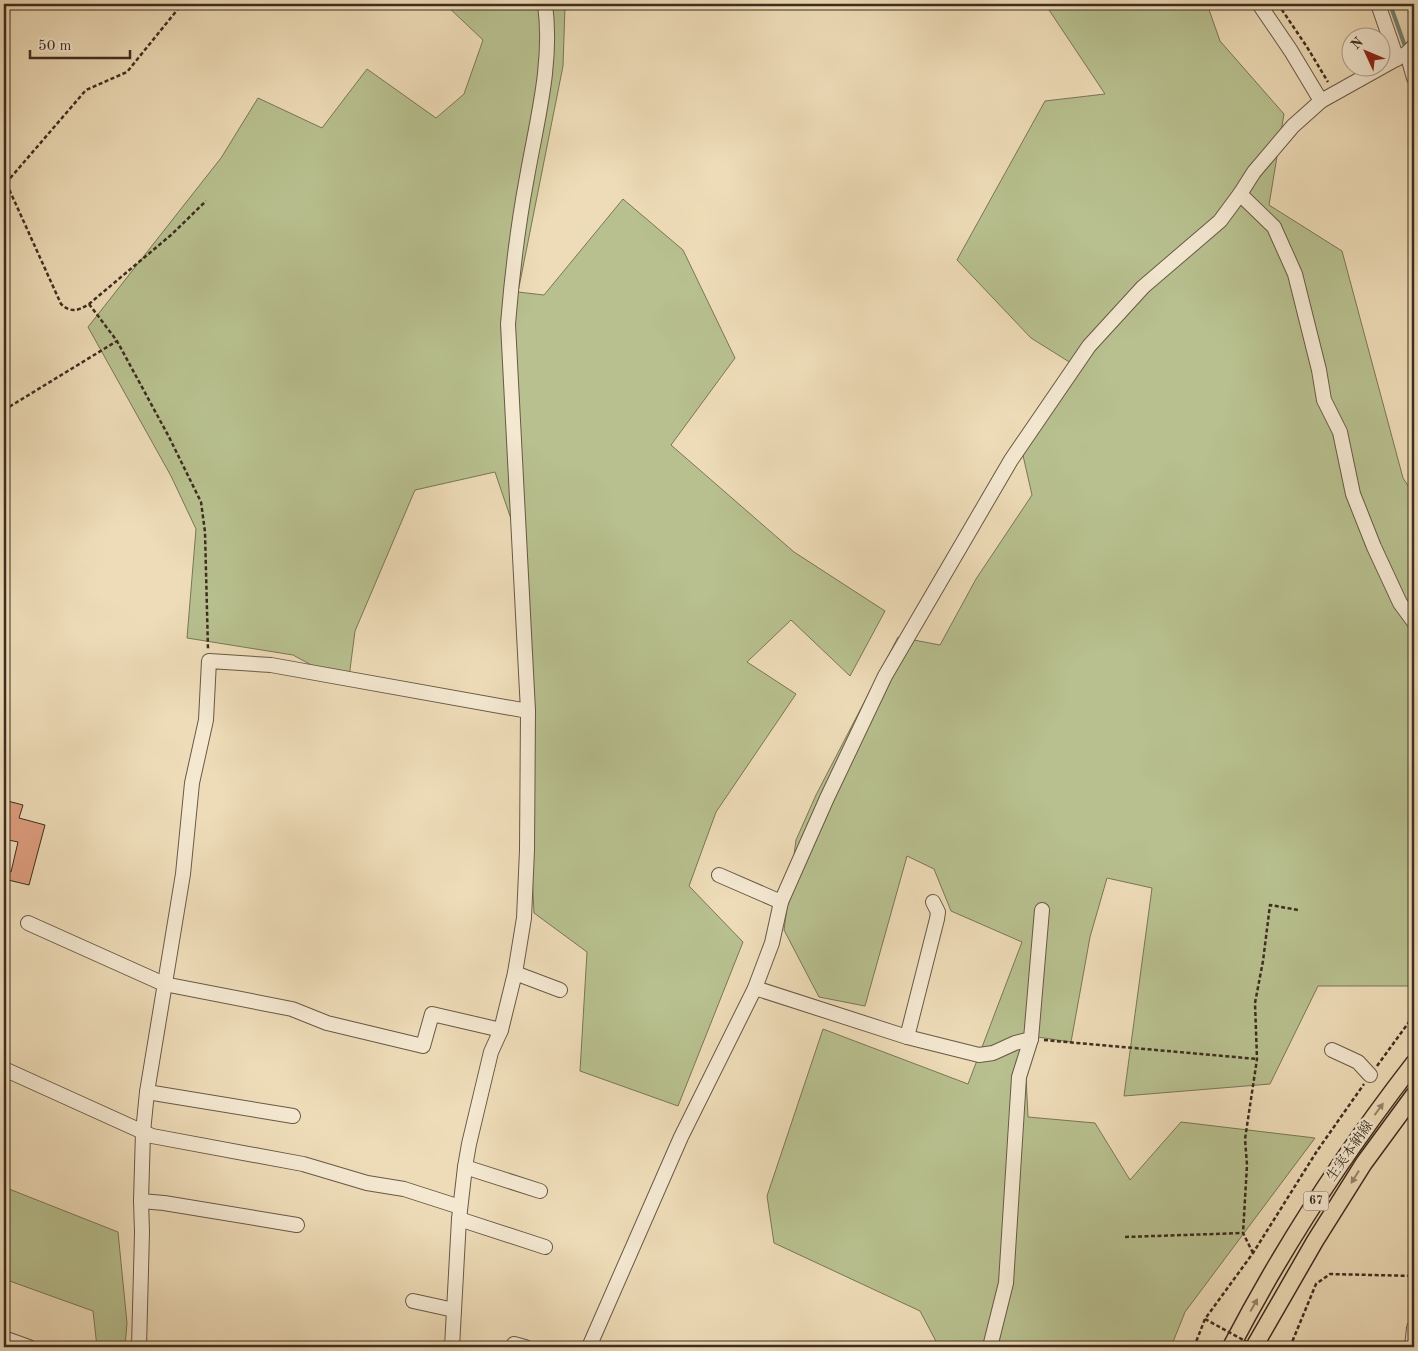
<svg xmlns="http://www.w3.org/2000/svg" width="1418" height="1351" font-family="'Old Standard TT','Noto Serif JP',serif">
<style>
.green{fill:#b8c08f;stroke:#7a7657}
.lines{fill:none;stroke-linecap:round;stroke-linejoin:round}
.stream{stroke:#748375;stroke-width:4}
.building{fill:#df9e7f;stroke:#3d2d1f}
.minor-casing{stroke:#695945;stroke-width:16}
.major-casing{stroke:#3d2d1f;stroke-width:19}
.path{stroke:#3d2d1f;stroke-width:2.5;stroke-dasharray:4 2.5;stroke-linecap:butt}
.minor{stroke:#f4e8d1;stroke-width:14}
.major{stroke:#eedcb8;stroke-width:16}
.path-bridge{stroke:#3d2d1f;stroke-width:2.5;stroke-dasharray:4 2.5;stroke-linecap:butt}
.oneway{fill:#96846c}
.labels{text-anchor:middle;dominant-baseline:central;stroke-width:4.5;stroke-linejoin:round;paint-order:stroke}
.shield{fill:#f4e8d1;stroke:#746554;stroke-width:1}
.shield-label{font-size:12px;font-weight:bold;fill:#3d2d1f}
.street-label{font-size:14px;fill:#3d2d1f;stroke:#f4e8d1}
</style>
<rect width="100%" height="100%" fill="#eedcb8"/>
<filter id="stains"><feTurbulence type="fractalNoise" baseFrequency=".004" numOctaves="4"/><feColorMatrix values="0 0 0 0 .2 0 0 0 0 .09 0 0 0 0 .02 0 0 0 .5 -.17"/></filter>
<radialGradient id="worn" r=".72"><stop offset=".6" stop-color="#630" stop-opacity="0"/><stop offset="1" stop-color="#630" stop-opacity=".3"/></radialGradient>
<!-- green -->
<g class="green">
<path d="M 445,4 L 563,4 L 565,6 L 563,66 L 518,292 L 544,295 L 623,199 L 683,250 L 735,358 L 671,445 L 794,552 L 885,611 L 850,676 L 791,620 L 747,662 L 796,694 L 716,812 L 689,886 L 743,942 L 678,1106 L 580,1071 L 587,952 L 534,913 L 526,754 L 527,566 L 495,472 L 415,490 L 355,631 L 348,685 L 293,655 L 187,638 L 196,529 L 171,476 L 88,327 L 221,158 L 258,98 L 322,128 L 367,69 L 436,118 L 464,94 L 483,40 Z"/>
<path d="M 1045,4 L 1207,4 L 1220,41 L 1284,114 L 1269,205 L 1342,251 L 1403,478 L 1414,495 L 1414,986 L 1318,986 L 1270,1084 L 1124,1096 L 1152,888 L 1107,878 L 1090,937 L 1071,1042 L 1024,1035 L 1028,1117 L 1095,1123 L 1130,1180 L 1181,1122 L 1315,1138 L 1185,1312 L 1171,1347 L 939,1347 L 920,1311 L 774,1243 L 767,1196 L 823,1029 L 968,1084 L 1022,942 L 951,911 L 934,869 L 907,856 L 865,1006 L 819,997 L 784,930 L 796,840 L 816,795 L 898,637 L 940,645 L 976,579 L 1032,495 L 1019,438 L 1079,368 L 1031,338 L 957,260 L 1045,101 L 1105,94 Z"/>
<path d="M 4,1187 L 118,1232 L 127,1323 L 125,1347 L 97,1347 L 93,1311 L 4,1279 Z"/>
</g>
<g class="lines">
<!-- stream -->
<path class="stream" d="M 1390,4 L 1406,49"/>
</g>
<!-- building -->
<path class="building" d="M 4,800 L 23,805 L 19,818 L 45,825 L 29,885 L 4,879 L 4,870 L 11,872 L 18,842 L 4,839 Z"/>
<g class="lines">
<!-- minor casing -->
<g class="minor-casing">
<g id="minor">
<path d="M 1259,4 L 1291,51 L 1321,101"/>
<path d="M 1378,4 L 1397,59"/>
<path d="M 1407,53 L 1414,78"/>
<path d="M 1240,194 L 1274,227 L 1295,274 L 1319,370 L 1324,400 L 1340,432 L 1353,494 L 1374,547 L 1400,603 L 1414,622"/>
<path d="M 719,875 L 781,902"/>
<path d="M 28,923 L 164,984 L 292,1009 L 327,1023 L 423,1046 L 432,1014 L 501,1030"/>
<path d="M 515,973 L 560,990"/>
<path d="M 755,988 L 907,1037 L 979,1055 L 993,1053 L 1015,1043 L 1031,1039"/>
<path d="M 907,1037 L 937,919 L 938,912 L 933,902"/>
<path d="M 1332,1050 L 1358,1062 L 1370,1075"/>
<path d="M 4,1069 L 152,1136 L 303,1164 L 367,1183 L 404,1189 L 460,1207"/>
<path d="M 147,1092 L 293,1116"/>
<path d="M 465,1167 L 540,1191"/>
<path d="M 141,1201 L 164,1203 L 297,1225"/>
<path d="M 459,1219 L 545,1247"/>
<path d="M 413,1301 L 454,1310"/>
<path d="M 4,1338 L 29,1347"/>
<path d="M 514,1344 L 525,1347"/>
<path d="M 139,1347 L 142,1232 L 141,1201 L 143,1132 L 147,1092 L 183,874 L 192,783 L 206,720 L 209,661 L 271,665 L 528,711"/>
<path d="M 452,1347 L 459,1219 L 465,1167 L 469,1144 L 491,1052 L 501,1030 L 515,973 L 524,918 L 527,850 L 528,711 L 508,324 C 512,274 518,225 527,177 C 537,120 553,62 545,4"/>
<path d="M 589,1347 L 681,1137 L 755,988 L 772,943 L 781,902 L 827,798 L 885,676 L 1011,460 L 1089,346 L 1143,287 L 1220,221 L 1240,194 L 1254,172 L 1293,126 L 1321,101 L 1407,53 L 1414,46"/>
<path d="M 990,1347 L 1006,1283 L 1019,1077 L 1031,1039 L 1042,910"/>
<path d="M 1412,1347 L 1414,1328"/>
</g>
</g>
<!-- major casing -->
<g class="major-casing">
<g id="major">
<path d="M 1231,1347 C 1283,1247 1345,1152 1414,1063"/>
<path d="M 1254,1347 L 1315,1241 L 1364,1163 L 1414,1095"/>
</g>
</g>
<!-- path -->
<g class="path">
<path d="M 1278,4 L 1307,47 L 1328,82"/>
<path d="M 4,178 L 61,304 C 71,313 78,311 89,304 L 171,235 L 206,201"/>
<path d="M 6,183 L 86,90 L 127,72 L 182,4"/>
<path d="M 89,304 L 117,341 L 169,437 L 201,502 L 205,532 L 208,649"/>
<path d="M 4,410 L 117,341"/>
<path d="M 1044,1040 L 1257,1059"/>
<path d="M 1377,1066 L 1414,1015"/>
<path d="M 1125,1237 L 1243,1233"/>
<path d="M 1253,1253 L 1243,1233 L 1247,1165 L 1245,1139 L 1257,1059 L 1255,1003 L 1263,961 L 1270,905 L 1298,910"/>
<path d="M 1194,1347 L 1205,1319 L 1253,1253 L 1317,1151 L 1364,1084"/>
<path d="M 1290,1347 L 1316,1284 L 1330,1274 L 1414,1276"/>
</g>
<!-- minor -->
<use href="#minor" class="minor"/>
<!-- major -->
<use href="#major" class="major"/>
<!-- path-bridge -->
<path class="path-bridge" d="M 1205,1319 L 1256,1347"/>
</g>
<!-- one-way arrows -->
<defs><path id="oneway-solid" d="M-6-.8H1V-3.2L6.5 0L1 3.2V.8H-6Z" transform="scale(1.25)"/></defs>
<g class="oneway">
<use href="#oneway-solid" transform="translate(1379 1109) rotate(-54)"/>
<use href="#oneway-solid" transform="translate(1355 1177) rotate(122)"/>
<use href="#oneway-solid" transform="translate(1254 1305) rotate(-61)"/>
</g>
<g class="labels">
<!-- shield labels -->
<rect class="shield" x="1303.5" y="1191.5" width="25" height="19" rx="4"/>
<g class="shield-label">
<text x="1316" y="1201">67</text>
</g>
<!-- street labels -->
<g class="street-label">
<text transform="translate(1350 1151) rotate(-55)">生実本納線</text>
</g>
</g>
<!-- margin -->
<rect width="1418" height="1351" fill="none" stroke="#eedcb8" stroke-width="20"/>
<rect x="5" y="5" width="1408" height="1341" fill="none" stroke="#3d2d1f" stroke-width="2.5"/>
<rect x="10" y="10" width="1398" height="1331" fill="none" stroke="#3d2d1f"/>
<!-- north arrow -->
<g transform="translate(1366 52) rotate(314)"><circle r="24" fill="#f4e8d1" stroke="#ab9d8a"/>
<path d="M0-4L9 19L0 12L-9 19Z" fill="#8f2418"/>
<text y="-8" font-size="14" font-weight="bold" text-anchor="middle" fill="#3d2d1f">N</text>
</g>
<!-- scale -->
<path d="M30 50v8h100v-8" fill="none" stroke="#3d2d1f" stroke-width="2.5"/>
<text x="38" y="50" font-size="15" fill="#3d2d1f" stroke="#f4e8d1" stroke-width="4" paint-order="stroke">50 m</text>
<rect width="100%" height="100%" filter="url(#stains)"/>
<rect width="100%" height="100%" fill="url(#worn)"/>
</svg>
